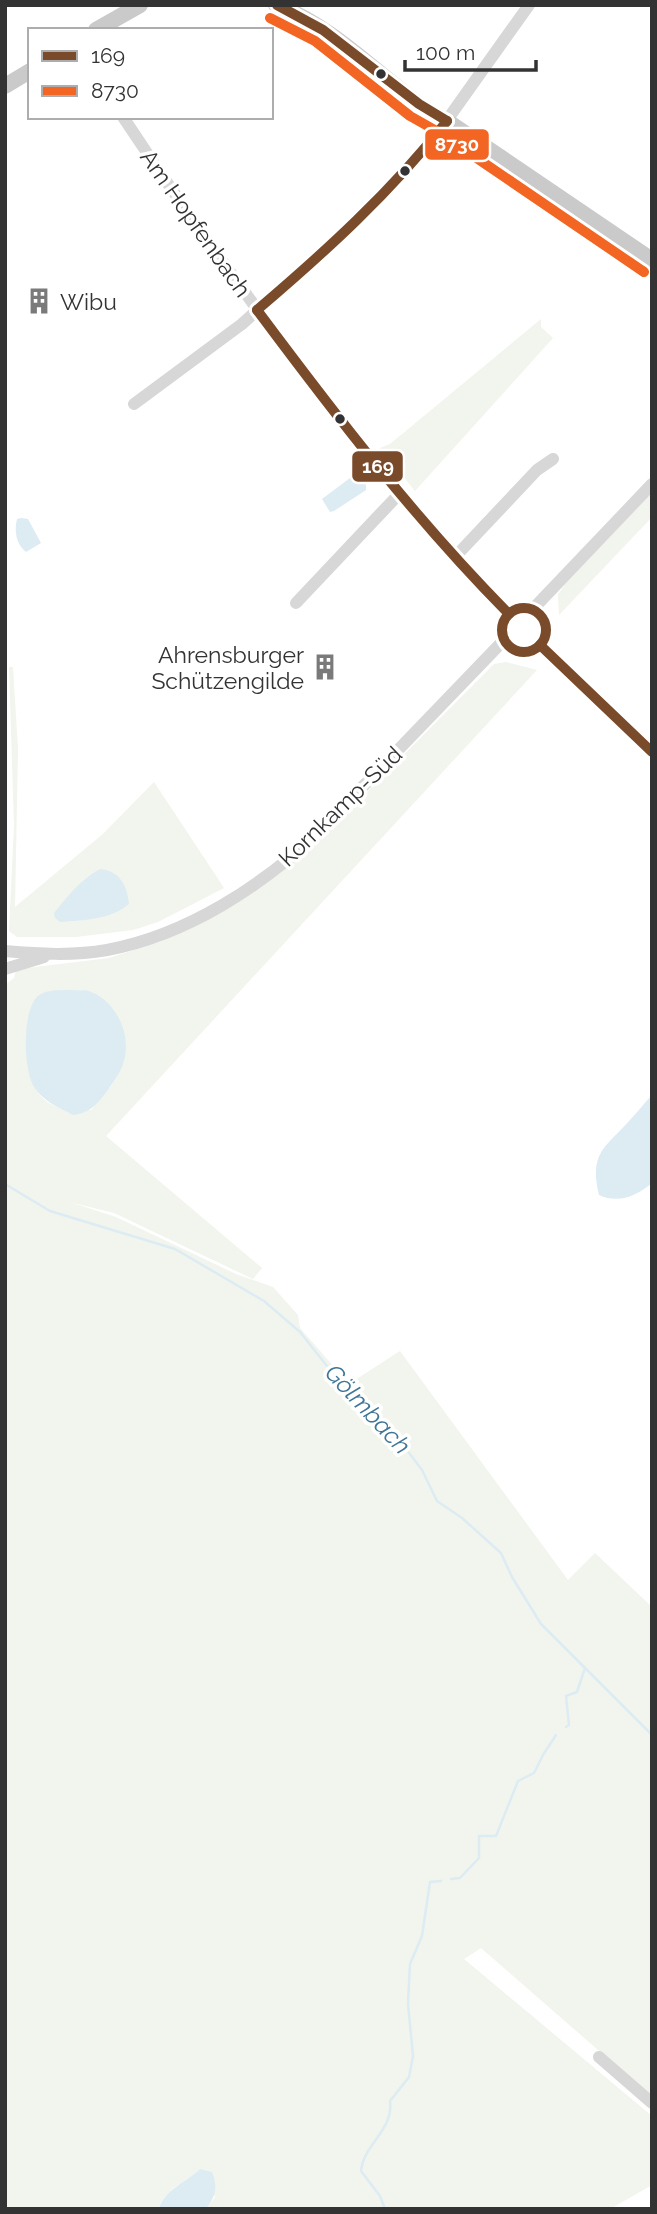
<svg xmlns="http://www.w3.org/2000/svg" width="657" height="2214" font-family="Raleway,sans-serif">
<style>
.green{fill:#f1f5ed;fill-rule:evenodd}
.water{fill:#ddebf3}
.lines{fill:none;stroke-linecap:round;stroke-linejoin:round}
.stream{stroke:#ddebf3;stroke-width:2.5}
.minor{stroke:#d7d7d7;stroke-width:12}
.major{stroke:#cacaca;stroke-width:16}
.bus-1-casing{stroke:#fff;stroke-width:16}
.bus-2-casing{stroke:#fff;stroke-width:16}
.bus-1{stroke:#7a4b2a;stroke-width:10}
.bus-2{stroke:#f26522;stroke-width:10}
.bus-dot{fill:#333;stroke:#fff;stroke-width:2.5}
.labels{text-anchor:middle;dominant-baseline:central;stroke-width:7;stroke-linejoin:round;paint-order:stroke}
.street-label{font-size:23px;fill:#333;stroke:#fff}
.poi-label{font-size:23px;fill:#333;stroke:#fff;text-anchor:start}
.water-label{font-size:24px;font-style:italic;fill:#3f7597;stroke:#fff}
.line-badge{stroke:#fff;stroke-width:2.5}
.badge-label{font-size:19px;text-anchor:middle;font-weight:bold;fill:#fff}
</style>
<rect width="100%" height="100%" fill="#fff"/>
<!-- green -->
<g class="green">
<path d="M 541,319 L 541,327 L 553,338 L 415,491 L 380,448 L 390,444 Z"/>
<path d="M 652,492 L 652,517 L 559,615 L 558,595 L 565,584 Z"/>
<path d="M 506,662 L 537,670 L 106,1136 L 262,1268 L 253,1279 L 114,1213 L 73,1203 L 116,1217 L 236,1274 L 273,1287 L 298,1315 L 300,1328 L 349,1384 L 400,1351 L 568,1580 L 595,1553 L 652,1607 L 652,2097 L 481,1948 L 464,1959 L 652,2116 L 652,2185 L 610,2209 L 206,2209 L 215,2197 L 200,2169 C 186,2182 163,2190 159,2209 L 5,2209 L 5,985 L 14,978 L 16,971 L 19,969 L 109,958 L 159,942 L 189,928 L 301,855 L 334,825 L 494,664 ZM 85,990 C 109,1002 120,1010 123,1038 C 126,1072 113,1085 91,1110 C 81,1109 68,1110 58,1107 C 22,1095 26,1047 28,1018 L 55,991 Z"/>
<path d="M 9,667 L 13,667 L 18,749 L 15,907 L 103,834 L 154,782 L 224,888 L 158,922 L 133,930 L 76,937 L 17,937 L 9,931 L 14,826 Z"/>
</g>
<!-- water -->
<g class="water">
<path d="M 359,474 L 366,485 L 366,490 L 334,511 L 330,512 L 322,499 L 354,475 Z"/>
<path d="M 21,518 L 28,519 L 41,543 L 26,552 C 16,544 14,531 17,519 Z"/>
<path d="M 100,869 C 120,871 127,885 129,904 C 110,920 84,920 60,922 L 55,918 L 54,913 C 68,896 80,880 100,869 Z"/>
<path d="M 85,990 C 114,997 132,1032 124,1061 C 121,1072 114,1081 108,1090 C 98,1103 91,1113 73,1115 C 58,1107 44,1102 34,1087 C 23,1070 21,1004 41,994 C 54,988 72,991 85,990 Z"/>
<path d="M 652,1095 L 652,1183 C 637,1196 618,1204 599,1195 C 589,1152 605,1148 630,1120 C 638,1112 644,1103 652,1095 Z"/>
<path d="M 200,2169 L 212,2172 C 218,2187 216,2196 206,2209 L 159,2209 C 163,2191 186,2182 200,2169 Z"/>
</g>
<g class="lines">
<!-- stream -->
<g class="stream">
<path d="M 5,1184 L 50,1211 L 175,1249 L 264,1301 L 300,1332 L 327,1366 L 394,1433 L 422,1470 L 437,1501 L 462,1518 L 501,1553 L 512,1577 L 541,1624 L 652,1735"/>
<path d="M 566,1727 L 569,1725 L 566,1696 L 577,1692 L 585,1668"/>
<path d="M 451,1879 L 460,1878 L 479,1858 L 479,1836 L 496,1836 L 518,1781 L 534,1773 L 543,1755 L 556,1735"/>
<path d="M 385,2209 L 380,2196 L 361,2171 C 363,2145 394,2130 390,2101 L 409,2077 L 413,2056 L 408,2004 L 410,1964 L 422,1936 L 430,1882 L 441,1881"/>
</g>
<!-- minor -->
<g class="minor">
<path d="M 123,117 C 197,229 276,338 360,443 C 407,502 455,561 509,614"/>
<path d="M 134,404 L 242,324 L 360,217 L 435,137 L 529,5"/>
<path d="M 454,558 L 537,470 L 553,459"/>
<path d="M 296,603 L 400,493"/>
<circle cx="524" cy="630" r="22"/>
<path d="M 532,610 L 652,484"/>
<path d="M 540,645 L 652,752"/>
<path d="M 5,951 C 39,954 73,956 107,950 C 187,935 262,886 320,831 L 504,640"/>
<path d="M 5,969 L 44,957"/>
<path d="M 599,2057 L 652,2103"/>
</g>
<!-- major -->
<g class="major">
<path d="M 276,5 C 321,22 356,54 393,84 C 411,98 426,112 447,121 L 652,260"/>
<path d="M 96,30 L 140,5"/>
<path d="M 5,86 L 30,71"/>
</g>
<!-- bus-1 casing -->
<g class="bus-1-casing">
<g id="bus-1">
<path d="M 277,5 L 323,30 L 419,104 L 447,121"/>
<path d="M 257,310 C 336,416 416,520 509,614"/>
<path d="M 257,310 C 325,252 391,192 447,121"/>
<circle cx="524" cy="630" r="22"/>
<path d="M 540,645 L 652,752"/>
</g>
</g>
<!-- bus-2 casing -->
<g class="bus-2-casing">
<path id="bus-2" d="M 270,18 L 315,41 L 410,116 L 440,133 L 644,272"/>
</g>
<!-- bus-1 -->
<use href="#bus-1" class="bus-1"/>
<!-- bus-2 -->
<use href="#bus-2" class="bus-2"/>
</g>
<!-- icons -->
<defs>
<g id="building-bare" transform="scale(2.1)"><path d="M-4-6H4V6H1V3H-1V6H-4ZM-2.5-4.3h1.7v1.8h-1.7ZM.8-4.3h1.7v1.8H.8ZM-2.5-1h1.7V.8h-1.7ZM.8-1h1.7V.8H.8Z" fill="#7a7a7a" stroke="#fff" stroke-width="2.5" paint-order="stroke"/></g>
</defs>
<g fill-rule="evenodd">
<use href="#building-bare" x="39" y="301"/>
<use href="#building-bare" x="325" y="667"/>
</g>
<!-- markers -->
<g class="bus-dot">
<circle cx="381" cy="74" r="6"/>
<circle cx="405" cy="171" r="6"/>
<circle cx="340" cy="419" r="6"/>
</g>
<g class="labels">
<!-- street labels -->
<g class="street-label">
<text transform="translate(196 223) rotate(55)">Am Hopfenbach</text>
<text transform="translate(340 806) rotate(-44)">Kornkamp-Süd</text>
</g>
<!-- poi labels -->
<g class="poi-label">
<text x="60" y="301">Wibu</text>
<text x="304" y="654" text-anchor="end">Ahrensburger<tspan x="304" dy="26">Schützengilde</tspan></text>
</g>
<!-- water labels -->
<g class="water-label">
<text transform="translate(368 1409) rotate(47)">Gölmbach</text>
</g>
</g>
<g class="line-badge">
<rect x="424" y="128" width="66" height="33" rx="7" fill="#f26522"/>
<rect x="351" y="450" width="53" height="33" rx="7" fill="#7a4b2a"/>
</g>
<g class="badge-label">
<text x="457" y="151">8730</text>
<text x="378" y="473">169</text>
</g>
<!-- border -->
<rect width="657" height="2214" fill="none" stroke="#333333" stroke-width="14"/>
<!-- legend -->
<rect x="28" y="28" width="245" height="91" fill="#ffffff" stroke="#adadad" stroke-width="2"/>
<rect x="42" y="51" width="35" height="10" fill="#7a4b2a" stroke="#adadad" stroke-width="2"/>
<text x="91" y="63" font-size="21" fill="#333333">169</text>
<rect x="42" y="86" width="35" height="10" fill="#f26522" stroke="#adadad" stroke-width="2"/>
<text x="91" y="98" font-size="21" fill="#333333">8730</text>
<!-- scale -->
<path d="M405 60v10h131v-10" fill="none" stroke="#333333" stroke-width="3.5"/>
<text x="416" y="60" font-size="21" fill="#333333" stroke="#ffffff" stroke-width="5" paint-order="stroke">100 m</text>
</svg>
